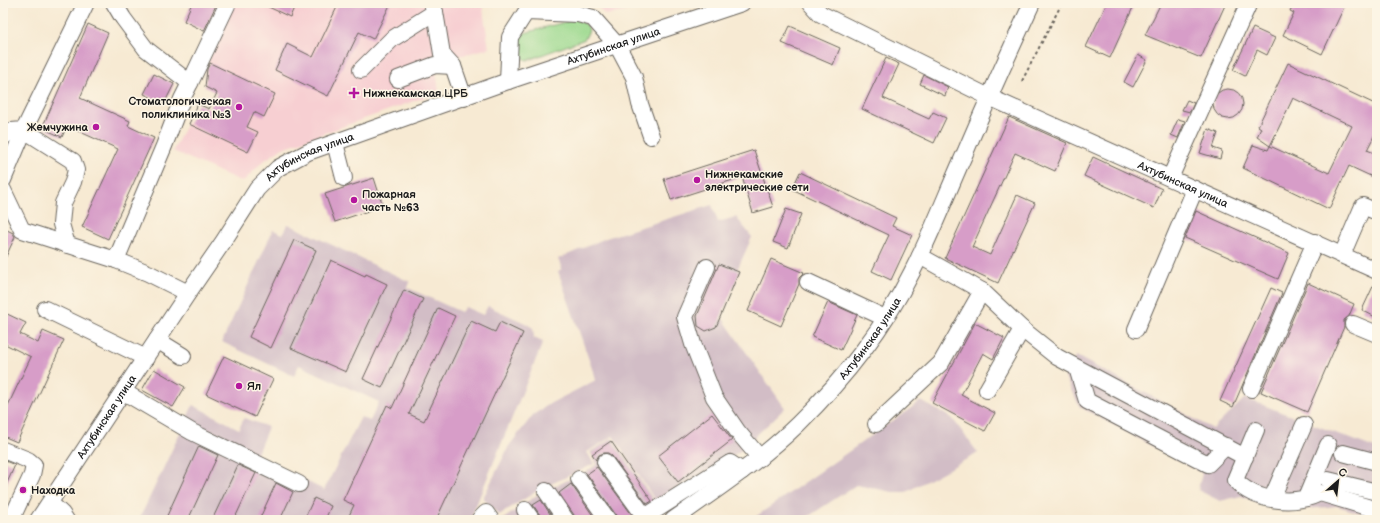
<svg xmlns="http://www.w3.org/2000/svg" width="1380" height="523" font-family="'Balsamiq Sans',sans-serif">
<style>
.built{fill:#f7cfd2}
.industrial{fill:#d2bdc6}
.green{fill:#9bd98e;stroke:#5c7a55}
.building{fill:#d79dc8}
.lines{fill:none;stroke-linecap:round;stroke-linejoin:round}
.minor-casing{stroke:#69645c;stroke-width:18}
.path{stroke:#69645c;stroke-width:2;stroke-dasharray:3 3;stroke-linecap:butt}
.minor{stroke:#fff;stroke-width:16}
.poi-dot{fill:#b5179e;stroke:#fcf5e5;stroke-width:1.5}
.labels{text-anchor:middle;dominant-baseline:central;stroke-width:3;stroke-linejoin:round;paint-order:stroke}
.street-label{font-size:11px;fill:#1c1c1c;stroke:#fcf5e5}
.poi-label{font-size:11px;font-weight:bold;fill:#1c1c1c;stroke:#fcf5e5;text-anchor:start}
</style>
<rect width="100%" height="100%" fill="#fcf5e5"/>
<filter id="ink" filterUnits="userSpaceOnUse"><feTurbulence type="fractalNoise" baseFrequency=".025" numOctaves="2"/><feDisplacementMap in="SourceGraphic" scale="8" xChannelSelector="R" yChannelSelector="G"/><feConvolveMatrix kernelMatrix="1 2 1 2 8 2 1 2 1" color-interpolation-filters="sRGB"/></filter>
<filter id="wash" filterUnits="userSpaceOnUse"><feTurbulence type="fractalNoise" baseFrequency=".012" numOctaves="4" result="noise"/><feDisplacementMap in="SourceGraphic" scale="16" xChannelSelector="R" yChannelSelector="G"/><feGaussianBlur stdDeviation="0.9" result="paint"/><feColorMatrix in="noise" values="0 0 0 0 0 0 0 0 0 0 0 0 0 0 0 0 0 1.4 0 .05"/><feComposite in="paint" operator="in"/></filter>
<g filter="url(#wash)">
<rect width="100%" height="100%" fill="#f7ead3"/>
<!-- built -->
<g class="built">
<path d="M 233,3 L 482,3 L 489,48 L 448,59 L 442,54 L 434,56 L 439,92 L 283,148 L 262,162 L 243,182 L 173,151 L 187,123 L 248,152 L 258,132 L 247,127 L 254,112 L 264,116 L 275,95 L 208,62 Z"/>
<path d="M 595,3 L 650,3 L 624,12 L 605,15 Z"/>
</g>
<!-- industrial -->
<g class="industrial">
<path d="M 712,205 L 718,222 L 736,217 L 752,237 L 737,270 L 740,271 L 720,321 L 723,319 L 785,408 L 739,452 L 655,500 L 613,436 L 587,452 L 594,464 L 540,489 L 499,515 L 483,498 L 509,446 L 533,415 L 551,403 L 596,380 L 558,271 L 562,269 L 558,259 L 606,238 Z"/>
<path d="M 288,224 L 410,282 L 408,288 L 461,312 L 465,307 L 483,315 L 488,306 L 525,323 L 533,328 L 534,338 L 543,342 L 470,520 L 139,520 L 193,405 L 239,429 L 244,418 L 268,427 L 256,456 L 324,490 L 361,417 L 370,421 L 379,402 L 299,365 L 294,376 L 222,342 L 273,230 L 283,234 Z"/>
<path d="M 1076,356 L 1213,429 L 1245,398 L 1377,449 L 1377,518 L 1337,506 L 1307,509 L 1272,507 L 1241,496 L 1220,501 L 1198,490 L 1202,473 L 1080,407 L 1065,378 Z"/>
<path d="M 921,401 L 952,418 L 978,453 L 906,492 L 893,492 L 856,485 L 803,520 L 751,520 Z"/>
<path d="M 612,438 L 657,505 L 634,520 L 502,520 L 541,492 L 586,472 L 597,464 L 590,452 Z"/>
</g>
<!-- green -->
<path class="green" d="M 576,19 L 587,25 L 589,30 L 585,39 L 528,60 L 521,58 L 515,50 L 515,42 L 521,34 Z"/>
<g id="blocks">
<!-- building -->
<g class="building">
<path d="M 192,3 L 217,3 L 204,31 L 184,21 Z"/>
<path d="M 260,3 L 296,3 L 290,17 Z"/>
<path d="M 339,3 L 391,3 L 373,39 L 359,32 L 328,96 L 275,70 L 287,44 L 313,57 Z"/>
<path d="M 1107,3 L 1135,3 L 1110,58 L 1086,47 Z"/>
<path d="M 1161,3 L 1226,3 L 1201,58 L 1145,35 Z"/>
<path d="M 1294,3 L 1346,3 L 1322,54 L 1283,35 L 1294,13 L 1290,11 Z"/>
<path d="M 88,24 L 108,33 L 80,98 L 130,121 L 128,126 L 154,138 L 108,239 L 82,227 L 118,149 L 67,126 L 62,137 L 42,128 Z"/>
<path d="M 790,26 L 840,48 L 833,65 L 782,43 Z"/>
<path d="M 1253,28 L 1275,38 L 1267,55 L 1257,50 L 1245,76 L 1233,70 Z"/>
<path d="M 1138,55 L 1147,60 L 1133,87 L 1124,82 Z"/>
<path d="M 886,58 L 899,64 L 883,98 L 929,119 L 933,112 L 946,118 L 934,143 L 862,109 Z"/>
<path d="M 210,63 L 275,94 L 264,117 L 254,112 L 247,127 L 258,132 L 248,152 L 189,124 L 198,104 L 209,109 L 217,93 L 205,87 L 207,69 Z"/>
<path d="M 1288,63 L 1377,105 L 1377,130 L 1367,150 L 1377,154 L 1377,179 L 1349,166 L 1329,209 L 1243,168 L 1253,145 L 1268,150 L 1270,146 L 1329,173 L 1352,126 L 1293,98 L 1270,146 L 1257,137 L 1261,128 L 1258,126 Z"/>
<path d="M 154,74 L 174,84 L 164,104 L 144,94 Z"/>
<path d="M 924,75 L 948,87 L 945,96 L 920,84 Z"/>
<circle cx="1228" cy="104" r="15"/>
<path d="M 1187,100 L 1194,103 L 1190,112 L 1182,110 Z"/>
<path d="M 1009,117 L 1067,143 L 1055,171 L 1015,153 L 972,247 L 990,255 L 1017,195 L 1035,203 L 998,283 L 945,258 Z"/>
<path d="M 1178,119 L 1185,121 L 1178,138 L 1171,135 Z"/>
<path d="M 1208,129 L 1218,133 L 1213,148 L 1222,151 L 1220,159 L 1200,153 Z"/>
<path d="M 754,150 L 773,207 L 753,213 L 742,177 L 671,200 L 664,179 Z"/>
<path d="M 1093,157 L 1162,189 L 1154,208 L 1084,176 Z"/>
<path d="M 800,172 L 896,218 L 892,226 L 912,235 L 891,280 L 872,271 L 889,235 L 792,189 Z"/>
<path d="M 374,178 L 383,206 L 335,222 L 325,194 Z"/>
<path d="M 786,209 L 801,214 L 788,248 L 773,242 Z"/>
<path d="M 1196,211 L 1289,253 L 1278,279 L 1185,238 Z"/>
<path d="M 3,228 L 13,233 L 15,237 L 3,263 Z"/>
<path d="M 294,240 L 316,250 L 271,348 L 249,337 Z"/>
<path d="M 771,259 L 804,273 L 799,278 L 799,284 L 781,326 L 748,311 Z"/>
<path d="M 331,260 L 365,276 L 366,274 L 387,284 L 346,372 L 291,348 Z"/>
<path d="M 719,264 L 739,272 L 716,327 L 706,331 L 698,326 L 697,316 Z"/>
<path d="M 1376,280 L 1377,280 L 1377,318 L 1362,310 Z"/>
<path d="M 1308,283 L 1354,304 L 1349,316 L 1344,320 L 1344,327 L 1307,412 L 1261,392 Z"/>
<path d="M 1271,288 L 1282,293 L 1233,407 L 1220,401 Z"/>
<path d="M 404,290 L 423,299 L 382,388 L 363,379 Z"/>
<path d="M 828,302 L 857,315 L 841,350 L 812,337 Z"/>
<path d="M 438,308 L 455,316 L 409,414 L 424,421 L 471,321 L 495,332 L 500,322 L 523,333 L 436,520 L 347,520 L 354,505 L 343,500 L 387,405 L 392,408 Z"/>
<path d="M 3,312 L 26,323 L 20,334 L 38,343 L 43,331 L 64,340 L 17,442 L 3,436 L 3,416 L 31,357 L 3,343 Z"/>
<path d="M 975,323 L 1004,338 L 993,359 L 983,353 L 961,395 L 995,413 L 985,431 L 932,403 Z"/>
<path d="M 224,356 L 273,379 L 255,417 L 206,394 Z"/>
<path d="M 154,369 L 185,387 L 173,407 L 142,390 Z"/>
<path d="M 712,414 L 732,440 L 678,482 L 658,456 Z"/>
<path d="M 611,441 L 652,501 L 647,504 L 612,456 L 608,453 L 604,453 L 599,455 L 596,460 L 592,454 Z"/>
<path d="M 199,446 L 218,455 L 188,520 L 165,520 Z"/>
<path d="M 3,460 L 15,465 L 3,492 Z"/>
<path d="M 238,465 L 256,473 L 234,520 L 212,520 Z"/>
<path d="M 597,467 L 632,515 L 628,520 L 617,520 L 616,515 L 587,474 Z"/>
<path d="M 276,483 L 293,492 L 280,520 L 259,520 Z"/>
<path d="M 571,484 L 596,520 L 575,520 L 574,515 L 559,493 Z"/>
<path d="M 314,498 L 331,506 L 325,520 L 304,520 Z"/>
<path d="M 541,500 L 554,520 L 541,520 L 540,515 L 533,505 Z"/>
</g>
</g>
</g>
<g filter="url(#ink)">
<use href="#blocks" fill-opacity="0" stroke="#69645c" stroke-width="1"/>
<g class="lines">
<!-- minor casing -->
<g class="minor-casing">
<g id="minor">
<path d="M 114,3 L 123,18 L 146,49 L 190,83 L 182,99 L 164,146 L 116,260 L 148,273 L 188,293"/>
<path d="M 432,3 L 435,12 L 442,54 L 453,66 L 464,98"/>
<path id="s1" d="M 811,3 L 821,14 L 989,97 L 1377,271"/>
<path d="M 361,70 L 392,39 L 435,12"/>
<path d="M 398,79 L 435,65 L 453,66"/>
<path d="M 508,81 L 510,37 L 526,12 L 578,14 L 593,18 L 600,26 L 617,45 L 634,77 L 640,104 L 651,136"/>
<path d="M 190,83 L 228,3"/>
<path d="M 3,137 L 11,131 L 24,130 L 86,3"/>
<path d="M 335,143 L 344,178"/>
<path d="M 1170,178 L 1249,3"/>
<path d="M 3,180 L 24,130 L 73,161 L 76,170 L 73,182 L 63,203 L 61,224 L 67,245"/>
<path d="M 3,190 L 22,230 L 116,260"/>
<path d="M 1342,255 L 1363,206 L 1377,212"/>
<path d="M 920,256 L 982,291 L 1022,329 L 1057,357 L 1245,457"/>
<path d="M 707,267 L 685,317 L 693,344 L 714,397 L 738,432 L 760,458"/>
<path d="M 808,282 L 885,318"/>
<path d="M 45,309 L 146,358"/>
<path d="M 1353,324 L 1377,334"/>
<path d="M 1136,329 L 1195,189"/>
<path d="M 157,340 L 183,356"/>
<path d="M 1077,368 L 1087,401 L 1208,464 L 1226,446"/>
<path d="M 1251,389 L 1315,242"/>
<path d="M 987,390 L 1022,329"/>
<path d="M 124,392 L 192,432 L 299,484"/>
<path d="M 876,424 L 941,363 L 982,291"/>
<path d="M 1256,430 L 1235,480 C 1255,502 1294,506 1320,493 L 1377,510"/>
<path d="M 3,450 L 28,460 L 34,465 L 32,475 L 11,520"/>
<path d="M 1343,453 L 1377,462"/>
<path d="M 605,462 L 645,517"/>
<path d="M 579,479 L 608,520"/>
<path d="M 1328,480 L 1377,492"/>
<path d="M 546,491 L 566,520"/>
<path d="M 1272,498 L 1304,425"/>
<path d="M 1306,498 L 1328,445"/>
<path d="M 50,503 L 62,514 L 66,520"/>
<path d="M 525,510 L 532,520"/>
<path id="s2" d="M 38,520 L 188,293 L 223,242 L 257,189 L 278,168 L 308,152 L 508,81 L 742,3"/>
<path d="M 479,520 L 486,513 L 491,520"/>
<path d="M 640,520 L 730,463 L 742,471"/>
<path id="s3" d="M 673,520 C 716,490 761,460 798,424 C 843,380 884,328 912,272 C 932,233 947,193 965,153 C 986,103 1009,53 1032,3"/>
</g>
</g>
<!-- path -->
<path class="path" d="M 1022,81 L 1062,3"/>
<!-- minor -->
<use href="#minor" class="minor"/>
</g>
</g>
<!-- markers -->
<g class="poi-dot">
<path d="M352 87h4v4h4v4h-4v4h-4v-4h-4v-4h4z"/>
<circle cx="239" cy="107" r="4"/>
<circle cx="96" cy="127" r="4"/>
<circle cx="697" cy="180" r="4"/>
<circle cx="354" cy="200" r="4"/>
<circle cx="239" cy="386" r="4"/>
<circle cx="23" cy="490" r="4"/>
</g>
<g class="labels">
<!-- street labels -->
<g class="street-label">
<text stroke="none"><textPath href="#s2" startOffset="784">Ахтубинская улица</textPath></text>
<text stroke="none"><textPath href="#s2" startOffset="460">Ахтубинская улица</textPath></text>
<text stroke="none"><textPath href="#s1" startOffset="415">Ахтубинская улица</textPath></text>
<text stroke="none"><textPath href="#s3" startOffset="270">Ахтубинская улица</textPath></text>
<text stroke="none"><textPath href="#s2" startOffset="124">Ахтубинская улица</textPath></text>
</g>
<!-- poi labels -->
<g class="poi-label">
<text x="363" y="93">Нижнекамская ЦРБ</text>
<text x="231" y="101" text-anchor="end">Стоматологическая<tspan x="231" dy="13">поликлиника №3</tspan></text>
<text x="88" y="127" text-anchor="end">Жемчужина</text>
<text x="705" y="174">Нижнекамские<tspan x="705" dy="13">электрические сети</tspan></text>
<text x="362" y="194">Пожарная<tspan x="362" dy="13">часть №63</tspan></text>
<text x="247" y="386">Ял</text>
<text x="31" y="490">Находка</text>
</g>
</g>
<!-- margin -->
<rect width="1380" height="523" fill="none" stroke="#fcf5e5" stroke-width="16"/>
<!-- north arrow -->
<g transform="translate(1338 481) rotate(28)" stroke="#fcf5e5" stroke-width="3" paint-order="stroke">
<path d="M0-3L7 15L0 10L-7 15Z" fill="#1c1c1c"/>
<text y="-6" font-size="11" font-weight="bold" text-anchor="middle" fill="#1c1c1c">С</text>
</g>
</svg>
